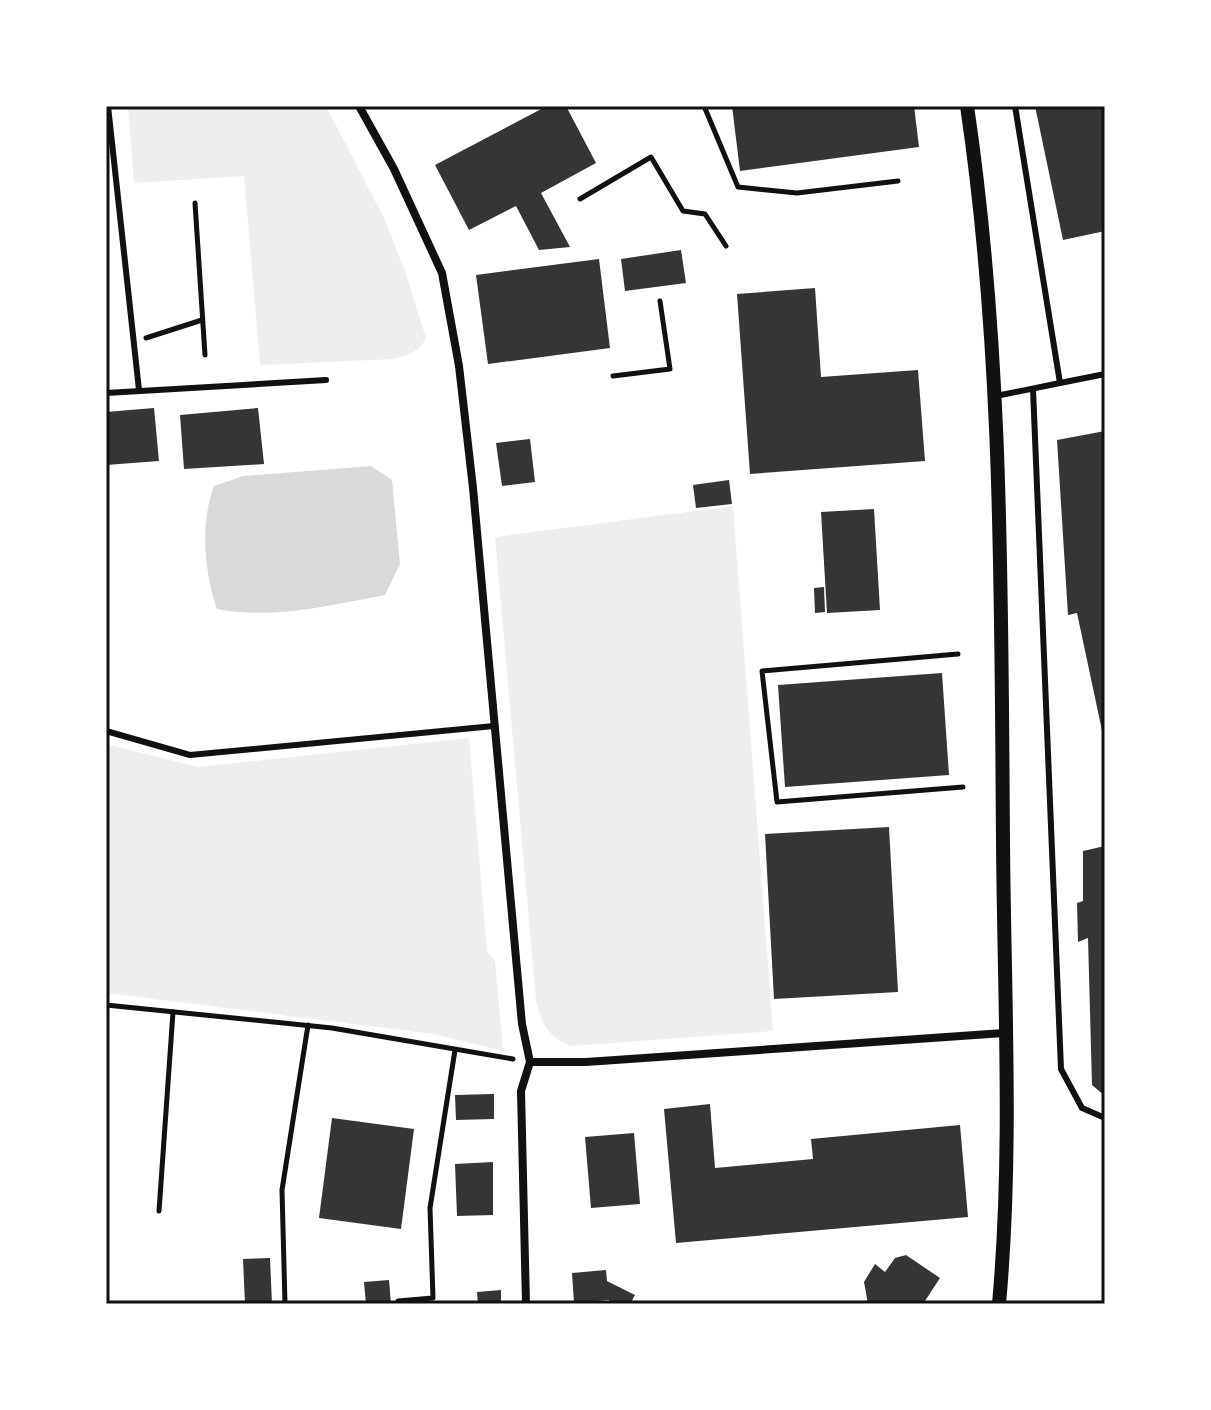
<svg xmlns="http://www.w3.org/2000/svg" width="1211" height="1410" font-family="Roboto,sans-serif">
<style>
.green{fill:#eee}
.water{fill:#d9d9d9}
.building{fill:#353535}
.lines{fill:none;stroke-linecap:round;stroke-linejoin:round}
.path{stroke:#111;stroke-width:5}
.service{stroke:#111;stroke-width:6}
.minor{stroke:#111;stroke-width:8}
.tertiary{stroke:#111;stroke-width:14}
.neatline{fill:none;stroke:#111;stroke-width:3}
</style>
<rect width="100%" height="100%" fill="#fff"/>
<!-- green -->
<g class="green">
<path d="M 128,106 L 326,106 L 385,220 L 406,274 L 426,338 C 420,352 408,355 394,359 L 260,365 L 244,176 L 134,183 Z"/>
<path d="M 733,506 L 773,1031 L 571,1046 C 548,1037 541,1024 536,1000 L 495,537 Z"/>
<path d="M 469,738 L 487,951 L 495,961 L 503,1051 L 433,1034 L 106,993 L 106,744 L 198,767 Z"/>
</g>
<!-- water -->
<path class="water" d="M 371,466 L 392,480 L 400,564 L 385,595 C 331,605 272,620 217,609 C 204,572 200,523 214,486 L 243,476 Z"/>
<!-- building -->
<g class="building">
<path d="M 547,106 L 566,106 L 596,163 L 541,193 L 570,247 L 539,250 L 516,206 L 469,230 L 435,165 Z"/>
<path d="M 732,106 L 914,106 L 919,147 L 740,171 Z"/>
<path d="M 1035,106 L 1105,106 L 1105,231 L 1063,240 Z"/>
<path d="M 681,250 L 686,283 L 625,291 L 621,259 Z"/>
<path d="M 599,259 L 610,348 L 488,364 L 476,275 Z"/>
<path d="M 815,288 L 821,377 L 918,370 L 925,461 L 750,474 L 737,294 Z"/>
<path d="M 154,408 L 159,461 L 106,465 L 106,412 Z"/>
<path d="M 258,408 L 264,464 L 184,469 L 180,415 Z"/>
<path d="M 1105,431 L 1105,740 L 1104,740 L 1077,613 L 1068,615 L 1057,440 Z"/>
<path d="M 530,439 L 535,482 L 502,486 L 496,443 Z"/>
<path d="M 729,480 L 732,504 L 696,508 L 693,485 Z"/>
<path d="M 874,509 L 880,610 L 827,613 L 821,512 Z"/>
<path d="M 824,587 L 825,612 L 815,613 L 814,588 Z"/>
<path d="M 942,673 L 949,775 L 785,787 L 778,685 Z"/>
<path d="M 889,827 L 898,992 L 774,999 L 765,834 Z"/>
<path d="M 1105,846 L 1105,1096 L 1092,1085 L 1088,938 L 1078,942 L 1077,903 L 1083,901 L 1083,851 Z"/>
<path d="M 494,1094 L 494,1119 L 456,1120 L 455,1095 Z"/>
<path d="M 710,1104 L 715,1168 L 813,1159 L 811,1139 L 960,1125 L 968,1217 L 676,1243 L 664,1109 Z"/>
<path d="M 332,1118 L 414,1129 L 401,1229 L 319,1218 Z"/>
<path d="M 634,1133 L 640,1204 L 591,1208 L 585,1137 Z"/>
<path d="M 493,1162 L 493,1215 L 457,1216 L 455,1164 Z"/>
<path d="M 906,1255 L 940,1278 L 923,1304 L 868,1304 L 864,1282 L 875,1264 L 885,1272 L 895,1258 Z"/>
<path d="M 270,1258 L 272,1304 L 245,1304 L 243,1259 Z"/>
<path d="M 606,1270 L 607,1281 L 635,1295 L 630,1304 L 609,1304 L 609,1300 L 574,1303 L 572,1273 Z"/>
<path d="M 389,1280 L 391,1304 L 366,1304 L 364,1282 Z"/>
<path d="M 501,1290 L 501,1304 L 478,1304 L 477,1292 Z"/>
</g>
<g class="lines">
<!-- path -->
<g class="path">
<path d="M 704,106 L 738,187 L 797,193 L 898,181"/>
<path d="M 580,199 L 651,157 L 683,211 L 705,214 L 726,246"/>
<path d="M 195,203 L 205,355"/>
<path d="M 146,338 L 202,320"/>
<path d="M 613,376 L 670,369 L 660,301"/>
<path d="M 958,654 L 762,671 L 777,802 L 963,787"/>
<path d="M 106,1005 L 332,1028 L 513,1059"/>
<path d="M 159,1211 L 173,1012"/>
<path d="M 398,1301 L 433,1298 L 430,1208 L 455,1050"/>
<path d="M 285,1304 L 282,1190 L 308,1025"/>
</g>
<!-- service -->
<g class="service">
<path d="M 108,106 L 139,390"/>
<path d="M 1015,106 L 1060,383 L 1105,374"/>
<path d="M 1033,389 L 1061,1069 L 1082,1108 L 1105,1118"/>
<path d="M 106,393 L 326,380"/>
<path d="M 996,396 L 1060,383"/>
<path d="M 106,731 L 190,755 L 494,726"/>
</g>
<!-- minor -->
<g class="minor">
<path d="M 359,106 L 394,169 L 442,273 L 459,366 L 473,488 L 522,1024 L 530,1062 L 521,1091 L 526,1304"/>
<path d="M 530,1062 L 586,1062 L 1004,1033"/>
</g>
<!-- tertiary -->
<path class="tertiary" d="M 967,106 C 1003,349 1001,595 1003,840 C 1004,994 1013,1150 999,1304"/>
</g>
<!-- border -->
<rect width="1211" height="1410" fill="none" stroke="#ffffff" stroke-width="216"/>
<rect x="108" y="108" width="995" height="1194" class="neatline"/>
</svg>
